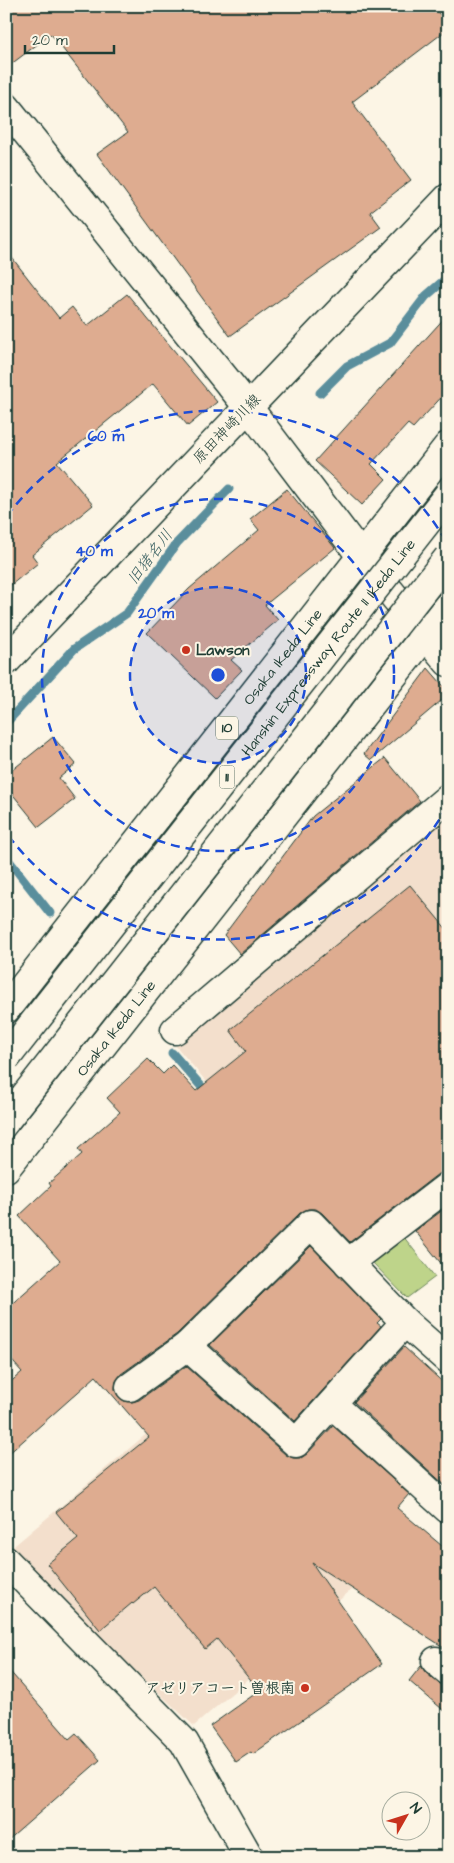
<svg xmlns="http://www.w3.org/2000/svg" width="454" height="1863" font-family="'Architects Daughter','Klee One',sans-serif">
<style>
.built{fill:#f3dfcc}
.green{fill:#bed48a;stroke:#6e885f}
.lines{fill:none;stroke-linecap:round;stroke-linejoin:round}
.stream{stroke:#5a8e9c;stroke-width:9}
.building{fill:#deac90;stroke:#1f3d34}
.street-casing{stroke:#1f3d34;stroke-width:31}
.secondary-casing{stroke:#1f3d34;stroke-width:31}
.primary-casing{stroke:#1f3d34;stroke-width:31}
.street{stroke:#fcf5e5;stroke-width:28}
.secondary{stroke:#fcf5e5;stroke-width:28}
.primary{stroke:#fcf5e5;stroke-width:28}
.highway-bridge-casing{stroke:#1f3d34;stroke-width:31;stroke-linecap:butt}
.highway-bridge{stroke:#fcf5e5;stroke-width:28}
.ring{fill:none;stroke:#1d4ed8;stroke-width:2.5;stroke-dasharray:9 6}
.poi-dot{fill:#c8321e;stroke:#fcf5e5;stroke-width:2}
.labels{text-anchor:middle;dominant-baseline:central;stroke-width:4;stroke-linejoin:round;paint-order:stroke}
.shield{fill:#fcf5e5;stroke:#617469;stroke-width:1}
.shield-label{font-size:14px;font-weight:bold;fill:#1f3d34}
.street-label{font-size:15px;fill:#1f3d34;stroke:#fcf5e5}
.poi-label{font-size:15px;font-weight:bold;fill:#1f3d34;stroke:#fcf5e5;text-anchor:start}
.water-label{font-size:16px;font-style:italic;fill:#385f60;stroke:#fcf5e5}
.centre{fill:#1d4ed8;stroke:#fcf5e5;stroke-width:2.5}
.ring-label{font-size:15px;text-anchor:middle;font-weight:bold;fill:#1d4ed8;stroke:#fcf5e5;stroke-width:4;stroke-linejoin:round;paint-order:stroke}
</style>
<rect width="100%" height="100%" fill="#fcf5e5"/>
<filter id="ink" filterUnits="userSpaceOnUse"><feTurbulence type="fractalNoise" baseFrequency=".02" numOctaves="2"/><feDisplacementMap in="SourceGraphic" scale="10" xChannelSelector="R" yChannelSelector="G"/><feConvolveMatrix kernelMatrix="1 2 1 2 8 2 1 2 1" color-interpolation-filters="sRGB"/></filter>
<g filter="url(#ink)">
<!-- built -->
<g class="built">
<path d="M 448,813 L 448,950 L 239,1120 L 176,1046 Z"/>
<path d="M 163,1420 L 380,1565 L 194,1726 L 8,1551 Z"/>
</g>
<!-- green -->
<path class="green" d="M 403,1236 L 435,1277 L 407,1298 L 370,1260 Z"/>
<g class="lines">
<!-- stream -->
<g class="stream">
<path d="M 320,393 L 347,366 L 390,343 L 426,296 L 448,277"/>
<path d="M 6,723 L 74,649 L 127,613 L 177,543 L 229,489"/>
<path d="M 6,857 L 50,913"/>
<path d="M 172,1053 L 208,1094"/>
</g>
</g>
<!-- building -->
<g class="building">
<path d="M 6,6 L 433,6 L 448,25 L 448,29 L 352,102 L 411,180 L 370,212 L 381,227 L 230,336 L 97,154 L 128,132 L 51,34 L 6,68 Z"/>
<path d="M 6,250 L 59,318 L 72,307 L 87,326 L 127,294 L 217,402 L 188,426 L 153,384 L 57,462 L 93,505 L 32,555 L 38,563 L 6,589 Z"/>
<path d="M 448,314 L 448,390 L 413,428 L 408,424 L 371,464 L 386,479 L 362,505 L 315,461 Z"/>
<path d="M 287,489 L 335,548 L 265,605 L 278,620 L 231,660 L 242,670 L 215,698 L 147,633 L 189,589 L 259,530 L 250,519 Z"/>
<path d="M 428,668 L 448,691 L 448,695 L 371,760 L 364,754 Z"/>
<path d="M 53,737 L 76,764 L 59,778 L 75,799 L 39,827 L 6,786 L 6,775 Z"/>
<path d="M 385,758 L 420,801 L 240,954 L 224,935 L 313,816 Z"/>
<path d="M 410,885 L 448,931 L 448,1171 L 438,1174 L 350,1242 L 322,1213 L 316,1209 L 308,1209 L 300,1213 L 177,1334 L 121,1374 L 116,1381 L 115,1389 L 118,1396 L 124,1401 L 132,1402 L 139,1400 L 186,1366 L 286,1455 L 293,1458 L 301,1458 L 307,1454 L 333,1426 L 409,1494 L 397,1508 L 448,1551 L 448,1650 L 312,1563 L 382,1664 L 253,1754 L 251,1752 L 236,1762 L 210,1726 L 259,1691 L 217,1639 L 205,1649 L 154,1587 L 133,1604 L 132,1603 L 100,1630 L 47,1564 L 78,1539 L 56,1512 L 149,1437 L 96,1376 L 6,1456 L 6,1386 L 22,1372 L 6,1354 L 6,1309 L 60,1261 L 19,1216 L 51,1186 L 49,1183 L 82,1154 L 78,1149 L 120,1112 L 107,1098 L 148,1059 L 163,1074 L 172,1065 L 196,1091 L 246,1051 L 230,1030 Z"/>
<path d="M 448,1206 L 448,1272 L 415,1231 Z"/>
<path d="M 311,1246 L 381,1319 L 377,1323 L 381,1326 L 295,1421 L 210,1345 Z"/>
<path d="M 404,1347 L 448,1387 L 448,1488 L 354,1402 Z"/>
<path d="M 421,1666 L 426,1673 L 438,1683 L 448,1686 L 448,1714 L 409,1681 Z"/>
<path d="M 6,1667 L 69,1739 L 76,1733 L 100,1760 L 6,1842 Z"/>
</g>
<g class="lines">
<!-- street casing -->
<g class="street-casing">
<g id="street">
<path d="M 6,107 L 248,407 L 361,556 L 448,662"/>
<path d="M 175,1030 L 448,798"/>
<path d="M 348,1263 L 448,1186"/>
<path d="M 187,1346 L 296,1443 L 405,1322"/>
<path d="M 130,1387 L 187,1346 L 311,1224 L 405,1322 L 448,1360"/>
<path d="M 332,1404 L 448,1509"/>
<path d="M 6,1561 L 184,1742 L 249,1857"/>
<path d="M 436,1661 L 448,1671"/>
</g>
</g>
<!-- secondary casing -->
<g class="secondary-casing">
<path id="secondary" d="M 6,661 L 448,198"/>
</g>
<!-- primary casing -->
<g class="primary-casing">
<g id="primary">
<path id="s1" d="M 6,1009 L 448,446"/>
<path id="s2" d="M 6,1168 L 448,606"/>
</g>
</g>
<!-- street -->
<use href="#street" class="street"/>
<!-- secondary -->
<use href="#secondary" class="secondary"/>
<!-- primary -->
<use href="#primary" class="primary"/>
<!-- highway-bridge casing -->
<g class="highway-bridge-casing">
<g id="highway-bridge">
<path id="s3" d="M 6,1058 L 448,495"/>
<path d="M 6,1120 L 448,558"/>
</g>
</g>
<!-- highway-bridge -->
<use href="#highway-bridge" class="highway-bridge"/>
</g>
</g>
<!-- distance rings -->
<circle cx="218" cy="675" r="88" fill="#1d4ed8" fill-opacity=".12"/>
<g class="ring">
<circle cx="218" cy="675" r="88"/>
<circle cx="218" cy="675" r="176"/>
<path d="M447 807A264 264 0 0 1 7 834M7 516A264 264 0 0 1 447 543"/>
</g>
<!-- markers -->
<g class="poi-dot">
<circle cx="186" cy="650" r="5"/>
<circle cx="305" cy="1688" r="5"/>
</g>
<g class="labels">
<!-- shield labels -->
<g class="shield">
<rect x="216" y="716.5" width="22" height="23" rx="4"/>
<rect x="219.5" y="765.5" width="15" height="23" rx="4"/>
</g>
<g class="shield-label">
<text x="227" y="728">10</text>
<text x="227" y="777">11</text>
</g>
<!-- street labels -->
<g class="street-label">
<text transform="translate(227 429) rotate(-46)">原田神崎川線</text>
<text stroke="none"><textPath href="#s3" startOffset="522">Hanshin Expressway Route 11 Ikeda Line</textPath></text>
<text stroke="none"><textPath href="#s1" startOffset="448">Osaka Ikeda Line</textPath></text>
<text stroke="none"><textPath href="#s2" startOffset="178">Osaka Ikeda Line</textPath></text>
</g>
<!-- poi labels -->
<g class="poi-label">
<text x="196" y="650">Lawson</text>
<text x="295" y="1688" text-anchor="end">アゼリアコート曽根南</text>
</g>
<!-- water labels -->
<g class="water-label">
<text transform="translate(150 557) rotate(-53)">旧猪名川</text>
</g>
</g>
<circle cx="218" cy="675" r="8" class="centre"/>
<g class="ring-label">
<text x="106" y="441">60 m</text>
<text x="94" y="556">40 m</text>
<text x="156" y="618">20 m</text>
</g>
<!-- margin -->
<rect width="454" height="1863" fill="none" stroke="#fcf5e5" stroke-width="25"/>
<rect x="12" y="12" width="429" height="1838" fill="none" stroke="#1f3d34" stroke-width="2" filter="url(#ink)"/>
<!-- north arrow -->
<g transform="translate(406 1816) rotate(51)"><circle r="24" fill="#fcf5e5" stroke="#a4ab9e"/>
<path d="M0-4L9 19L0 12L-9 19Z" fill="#c8321e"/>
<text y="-8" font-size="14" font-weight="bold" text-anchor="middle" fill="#1f3d34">N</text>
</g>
<!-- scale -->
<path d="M25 45v8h89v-8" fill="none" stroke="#1f3d34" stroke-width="2.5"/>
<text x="32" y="45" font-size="15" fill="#1f3d34" stroke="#fcf5e5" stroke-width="4" paint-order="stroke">20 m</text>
</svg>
